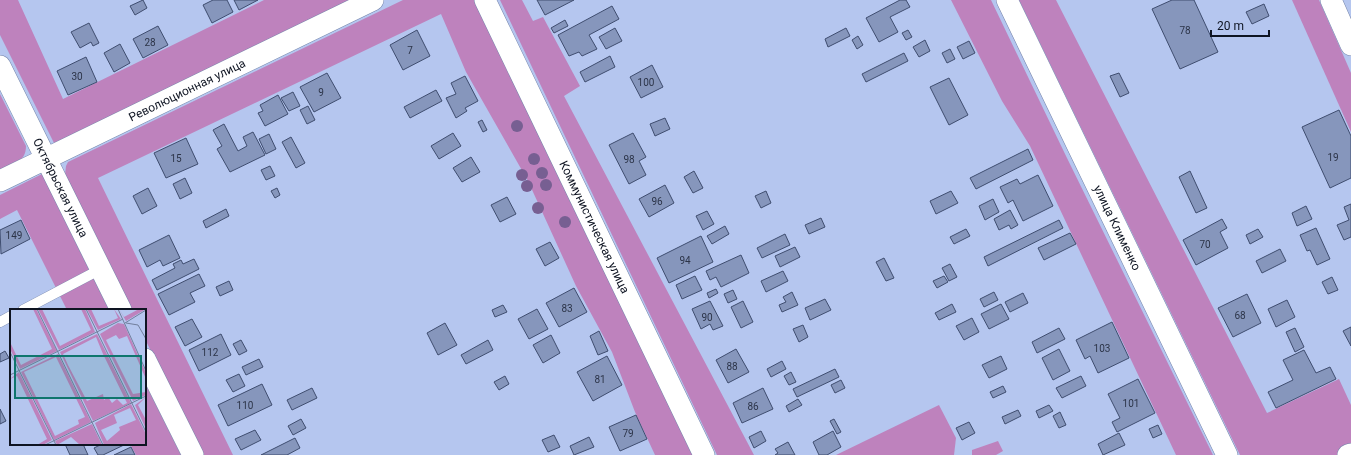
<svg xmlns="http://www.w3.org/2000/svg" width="1351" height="455" font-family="Roboto,sans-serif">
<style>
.green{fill:#be82bd}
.building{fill:#8696bc;stroke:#3f4d6f}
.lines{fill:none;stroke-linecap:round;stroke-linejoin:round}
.lane-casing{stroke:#7585aa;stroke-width:11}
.street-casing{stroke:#7585aa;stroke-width:22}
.lane{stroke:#fff;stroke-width:10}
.street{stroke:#fff;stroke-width:21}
.tree{fill:#775f92}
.labels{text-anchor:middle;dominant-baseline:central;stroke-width:3;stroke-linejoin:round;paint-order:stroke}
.number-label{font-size:10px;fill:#2c3448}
.street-label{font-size:12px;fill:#0e1422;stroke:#b5c6ef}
.inset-road{fill:none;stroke:#727f9d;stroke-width:1}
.view{fill:#0f766e;fill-opacity:0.15;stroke:#0f766e;stroke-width:2}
.inset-edge{fill:none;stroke:#0e1422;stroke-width:2}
</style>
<rect width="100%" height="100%" fill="#b5c6ef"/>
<!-- green -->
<g class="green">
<path d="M 0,0 L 18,0 L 63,99 L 264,0 L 350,0 L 301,26 L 54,143 L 0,35 Z"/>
<path d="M 403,0 L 474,0 L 695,455 L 655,455 L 635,412 L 612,352 L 576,286 L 528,181 L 466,72 L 441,14 L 98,178 L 233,455 L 202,455 L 145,339 L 145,310 L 131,310 L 65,175 L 66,166 L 68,162 Z"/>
<path d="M 500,0 L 522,0 L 533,21 L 543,17 L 580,86 L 564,96 L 754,455 L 717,455 Z"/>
<path d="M 951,0 L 991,0 L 1066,156 L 1213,455 L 1176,455 L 1030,146 L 1002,101 Z"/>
<path d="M 1019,0 L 1056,0 L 1267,413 L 1339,379 L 1351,405 L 1351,448 L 1339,455 L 1240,455 Z"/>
<path d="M 1292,0 L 1319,0 L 1351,73 L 1351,132 Z"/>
<path d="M 0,94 L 26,146 C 26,162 13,164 0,172 Z"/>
<path d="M 42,174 L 109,310 L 67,310 L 17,210 L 0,219 L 0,195 Z"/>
<path d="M 145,383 L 181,455 L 136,455 L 130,444 L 145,444 Z"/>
<path d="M 939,405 L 956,438 L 954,455 L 836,455 Z"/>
<path d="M 998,441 L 1003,451 L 996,455 L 972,455 L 972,450 Z"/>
</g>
<!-- building -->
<g class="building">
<path d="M 143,0 L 147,8 L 135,15 L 130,6 Z"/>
<path d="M 213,0 L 227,0 L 233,12 L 212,23 L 203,5 Z"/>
<path d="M 234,0 L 258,0 L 239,10 Z"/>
<path d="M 537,0 L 574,0 L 545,15 Z"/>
<path d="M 900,0 L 906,0 L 910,7 L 890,17 L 898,32 L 879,42 L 866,18 Z"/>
<path d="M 1172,0 L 1194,0 L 1218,52 L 1180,69 L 1152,9 Z"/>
<path d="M 1264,4 L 1269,16 L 1252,24 L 1246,12 Z"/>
<path d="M 612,6 L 619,19 L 589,35 L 597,49 L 582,56 L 579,52 L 569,56 L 558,35 Z"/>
<path d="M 565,20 L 568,26 L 554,33 L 551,28 Z"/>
<path d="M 89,23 L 99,43 L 93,46 L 91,42 L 80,48 L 71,32 Z"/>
<path d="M 158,26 L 168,45 L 143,58 L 133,39 Z"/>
<path d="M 615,28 L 622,41 L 606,49 L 599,37 Z"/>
<path d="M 846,28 L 850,36 L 828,47 L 825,39 Z"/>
<path d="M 417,30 L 430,56 L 403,70 L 390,45 Z"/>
<path d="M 908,30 L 912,37 L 906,40 L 902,33 Z"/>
<path d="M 858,36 L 863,45 L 857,49 L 852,40 Z"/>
<path d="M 925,40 L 930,51 L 919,57 L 913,47 Z"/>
<path d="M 969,41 L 975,53 L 963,59 L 957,47 Z"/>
<path d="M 120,44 L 130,63 L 114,72 L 104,53 Z"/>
<path d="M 950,49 L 955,59 L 947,63 L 942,53 Z"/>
<path d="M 904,53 L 908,61 L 866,82 L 862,74 Z"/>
<path d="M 610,56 L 615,67 L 585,82 L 580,72 Z"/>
<path d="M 86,57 L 97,82 L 68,95 L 57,71 Z"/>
<path d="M 652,65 L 663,87 L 641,98 L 630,77 Z"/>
<path d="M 327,73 L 341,98 L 314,112 L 300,87 Z"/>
<path d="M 1119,73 L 1129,93 L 1120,97 L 1110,76 Z"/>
<path d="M 465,76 L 478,101 L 465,108 L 467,111 L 456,118 L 446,98 L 456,94 L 451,83 Z"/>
<path d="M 949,78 L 968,115 L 949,125 L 930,87 Z"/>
<path d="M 436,90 L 442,101 L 410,118 L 404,107 Z"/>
<path d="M 293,92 L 300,106 L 289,111 L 281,98 Z"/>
<path d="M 278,95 L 288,114 L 265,126 L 258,113 L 263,111 L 260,105 Z"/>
<path d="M 308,106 L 315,120 L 307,124 L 300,110 Z"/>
<path d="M 1339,110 L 1351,136 L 1351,178 L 1330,188 L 1302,127 Z"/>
<path d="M 665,118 L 670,129 L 655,136 L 650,124 Z"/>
<path d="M 482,120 L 487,130 L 483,132 L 478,122 Z"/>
<path d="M 224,124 L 238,151 L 247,146 L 243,137 L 253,132 L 265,155 L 230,172 L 217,149 L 222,146 L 213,130 Z"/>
<path d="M 453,133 L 461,146 L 439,159 L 431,146 Z"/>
<path d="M 633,133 L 646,157 L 639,161 L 646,175 L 629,184 L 609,145 Z"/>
<path d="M 269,134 L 276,149 L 266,154 L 259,139 Z"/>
<path d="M 291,137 L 305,163 L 296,168 L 282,142 Z"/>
<path d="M 186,138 L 198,164 L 166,178 L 154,153 Z"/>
<path d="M 1028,149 L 1033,160 L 976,189 L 970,178 Z"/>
<path d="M 471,157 L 480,172 L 462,182 L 453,168 Z"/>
<path d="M 270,166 L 275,176 L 266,180 L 261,170 Z"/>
<path d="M 694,171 L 703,188 L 693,193 L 684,177 Z"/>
<path d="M 1190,171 L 1207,208 L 1196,213 L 1179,177 Z"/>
<path d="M 1038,175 L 1053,206 L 1023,221 L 1013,200 L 1008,203 L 1000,187 L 1017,179 L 1020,184 Z"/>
<path d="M 185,178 L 192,193 L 180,199 L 173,184 Z"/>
<path d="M 665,185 L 674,203 L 649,217 L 639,199 Z"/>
<path d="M 148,188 L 157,206 L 142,214 L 133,196 Z"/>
<path d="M 277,188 L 280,195 L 275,198 L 271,191 Z"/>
<path d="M 766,191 L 771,203 L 761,208 L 755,196 Z"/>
<path d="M 951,191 L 958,203 L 936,214 L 930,201 Z"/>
<path d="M 507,197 L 516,214 L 500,222 L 491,205 Z"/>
<path d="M 993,199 L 999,212 L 985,220 L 979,206 Z"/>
<path d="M 1351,204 L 1351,237 L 1344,240 L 1337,225 L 1349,220 L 1344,207 Z"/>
<path d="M 1306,206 L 1312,219 L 1297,226 L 1292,213 Z"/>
<path d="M 226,209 L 229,216 L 206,228 L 203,221 Z"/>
<path d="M 1010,210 L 1018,225 L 1011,229 L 1009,225 L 999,230 L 994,219 Z"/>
<path d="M 707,211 L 714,224 L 703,230 L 696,216 Z"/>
<path d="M 821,218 L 825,227 L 809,234 L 805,225 Z"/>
<path d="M 1222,219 L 1227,228 L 1220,232 L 1228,248 L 1196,265 L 1183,240 Z"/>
<path d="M 21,220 L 30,239 L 1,254 L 0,230 Z"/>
<path d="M 1059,220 L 1063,228 L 988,266 L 984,257 Z"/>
<path d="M 725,226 L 729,234 L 712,244 L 707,236 Z"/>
<path d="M 1316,228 L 1330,259 L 1317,265 L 1310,250 L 1307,251 L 1300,235 Z"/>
<path d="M 966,229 L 970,236 L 954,244 L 950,237 Z"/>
<path d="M 1258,229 L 1263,237 L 1250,244 L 1246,235 Z"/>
<path d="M 1070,233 L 1076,244 L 1044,260 L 1038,248 Z"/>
<path d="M 785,234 L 790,245 L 762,258 L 757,248 Z"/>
<path d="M 169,235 L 180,258 L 163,266 L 160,260 L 147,267 L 139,250 Z"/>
<path d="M 701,236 L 713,262 L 669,283 L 657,258 Z"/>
<path d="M 550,242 L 559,258 L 545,266 L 536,249 Z"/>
<path d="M 795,247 L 800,257 L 780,267 L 775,256 Z"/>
<path d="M 1280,249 L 1286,261 L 1262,273 L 1256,261 Z"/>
<path d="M 741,255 L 749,273 L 721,287 L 716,277 L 710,280 L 706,271 Z"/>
<path d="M 884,258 L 894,278 L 886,281 L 876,262 Z"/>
<path d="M 194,259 L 199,269 L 157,290 L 152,280 L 175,268 L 173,264 L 181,260 L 183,264 Z"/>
<path d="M 950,264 L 957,277 L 949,281 L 942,268 Z"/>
<path d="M 783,271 L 788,281 L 766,292 L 761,281 Z"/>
<path d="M 199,274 L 205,286 L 190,293 L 195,302 L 169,315 L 158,294 Z"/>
<path d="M 695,276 L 702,290 L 682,299 L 676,285 Z"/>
<path d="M 944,276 L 948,282 L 937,288 L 933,281 Z"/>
<path d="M 1332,277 L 1338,290 L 1328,294 L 1322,282 Z"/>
<path d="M 229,281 L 233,290 L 220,296 L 216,287 Z"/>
<path d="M 574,288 L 587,312 L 559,327 L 546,303 Z"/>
<path d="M 716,289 L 718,293 L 709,298 L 707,293 Z"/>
<path d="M 733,290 L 737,299 L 728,303 L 724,294 Z"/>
<path d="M 792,292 L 798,305 L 782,312 L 779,305 L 786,302 L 783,297 Z"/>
<path d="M 994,292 L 998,300 L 984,307 L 980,299 Z"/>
<path d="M 1023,293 L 1028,303 L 1010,312 L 1005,302 Z"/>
<path d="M 1247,294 L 1261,323 L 1233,337 L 1218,308 Z"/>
<path d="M 825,299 L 831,310 L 810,320 L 805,308 Z"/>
<path d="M 1287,300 L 1295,317 L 1276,327 L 1268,309 Z"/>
<path d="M 710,301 L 723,326 L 713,330 L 710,324 L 701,329 L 692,309 Z"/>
<path d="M 743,301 L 753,322 L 741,328 L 731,307 Z"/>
<path d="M 952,304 L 956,312 L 939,320 L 935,313 Z"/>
<path d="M 1001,304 L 1009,319 L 989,329 L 981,314 Z"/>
<path d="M 503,305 L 507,312 L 495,317 L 492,310 Z"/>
<path d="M 537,309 L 548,329 L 529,339 L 518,319 Z"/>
<path d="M 972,318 L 979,332 L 964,340 L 956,326 Z"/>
<path d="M 192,319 L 202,337 L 185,346 L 175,327 Z"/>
<path d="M 1112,322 L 1129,358 L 1098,373 L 1090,356 L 1085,359 L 1076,340 Z"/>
<path d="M 445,323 L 457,345 L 438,355 L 427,333 Z"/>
<path d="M 803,325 L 808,337 L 799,342 L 793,329 Z"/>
<path d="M 1351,327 L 1351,346 L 1343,331 Z"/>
<path d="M 1059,328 L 1065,339 L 1037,353 L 1032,342 Z"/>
<path d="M 1295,328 L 1304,347 L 1295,352 L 1286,332 Z"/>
<path d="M 599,331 L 608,351 L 598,355 L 590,336 Z"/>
<path d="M 221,334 L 231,355 L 199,371 L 189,350 Z"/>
<path d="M 551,335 L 560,353 L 543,363 L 533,345 Z"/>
<path d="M 241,340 L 247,351 L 239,355 L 233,344 Z"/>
<path d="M 488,340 L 493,350 L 466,364 L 461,355 Z"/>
<path d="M 736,349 L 749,372 L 728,383 L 716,360 Z"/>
<path d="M 1059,349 L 1070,371 L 1053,380 L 1042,358 Z"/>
<path d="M 1304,350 L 1316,373 L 1330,367 L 1336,379 L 1276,408 L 1268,392 L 1293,380 L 1283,360 Z"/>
<path d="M 5,351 L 9,358 L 0,362 L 0,354 Z"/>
<path d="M 607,356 L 622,385 L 593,401 L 577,372 Z"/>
<path d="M 1001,356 L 1007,369 L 989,378 L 982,365 Z"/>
<path d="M 259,359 L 263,367 L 246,375 L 242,367 Z"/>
<path d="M 782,361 L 786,369 L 771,377 L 767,369 Z"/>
<path d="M 835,369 L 839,377 L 797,397 L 793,389 Z"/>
<path d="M 791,372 L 796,382 L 789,385 L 784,376 Z"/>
<path d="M 239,374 L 245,386 L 233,392 L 226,380 Z"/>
<path d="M 505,376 L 509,384 L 499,390 L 494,382 Z"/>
<path d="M 1081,376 L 1086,386 L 1062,398 L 1056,388 Z"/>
<path d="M 1138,379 L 1155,413 L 1117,432 L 1112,422 L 1120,418 L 1108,394 Z"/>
<path d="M 841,380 L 845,388 L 835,393 L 831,385 Z"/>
<path d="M 262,384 L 272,405 L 228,426 L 218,405 Z"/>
<path d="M 1003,386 L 1006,392 L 993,398 L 990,392 Z"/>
<path d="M 312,388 L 317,398 L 292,410 L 287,400 Z"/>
<path d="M 763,388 L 773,409 L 742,423 L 733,403 Z"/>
<path d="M 798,399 L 802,405 L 789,412 L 786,406 Z"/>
<path d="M 1049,405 L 1053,411 L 1039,418 L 1036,411 Z"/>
<path d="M 0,409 L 6,421 L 0,424 Z"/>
<path d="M 1018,410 L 1021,416 L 1005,424 L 1002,417 Z"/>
<path d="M 1060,412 L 1066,425 L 1059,428 L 1053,416 Z"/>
<path d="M 636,415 L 647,439 L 620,451 L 609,427 Z"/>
<path d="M 301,419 L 306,428 L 293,435 L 288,426 Z"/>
<path d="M 834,419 L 841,432 L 837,434 L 830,421 Z"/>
<path d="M 969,422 L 975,433 L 962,440 L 956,428 Z"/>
<path d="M 1158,425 L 1162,434 L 1153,438 L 1149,429 Z"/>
<path d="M 255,430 L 261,440 L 241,450 L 235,439 Z"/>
<path d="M 761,431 L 766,441 L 754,448 L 749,437 Z"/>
<path d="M 833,431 L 841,447 L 827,455 L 819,455 L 813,442 Z"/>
<path d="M 1119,433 L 1125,445 L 1103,455 L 1098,444 Z"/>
<path d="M 554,435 L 560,447 L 548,452 L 542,440 Z"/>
<path d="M 589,437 L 594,447 L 574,455 L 570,446 Z"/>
<path d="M 295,438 L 300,448 L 287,455 L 261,455 Z"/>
<path d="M 788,442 L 795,455 L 775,455 L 778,453 L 775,449 Z"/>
<path d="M 65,444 L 83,444 L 88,455 L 70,455 Z"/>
<path d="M 102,444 L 126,444 L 103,455 L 98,455 L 94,448 Z"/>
<path d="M 131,447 L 135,455 L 114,455 Z"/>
</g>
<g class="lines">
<!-- lane casing -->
<g class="lane-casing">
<g id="lane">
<path d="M 23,310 L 101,269"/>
<path d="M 0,322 L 11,316"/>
</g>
</g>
<!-- street casing -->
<g class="street-casing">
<g id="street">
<path id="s1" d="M 485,0 L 704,455"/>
<path id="s2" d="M 1007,0 L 1227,455"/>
<path d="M 1331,0 L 1351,45"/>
<path id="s3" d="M 0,66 L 121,310"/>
<path id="s4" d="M 0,181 L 373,0"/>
<path d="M 145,359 L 193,455"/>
<path d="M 1348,455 L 1351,454"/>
</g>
</g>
<!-- lane -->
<use href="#lane" class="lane"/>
<!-- street -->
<use href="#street" class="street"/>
</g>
<!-- trees -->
<g class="tree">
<circle cx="517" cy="126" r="6"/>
<circle cx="534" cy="159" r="6"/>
<circle cx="542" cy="173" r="6"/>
<circle cx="522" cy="175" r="6"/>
<circle cx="546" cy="185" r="6"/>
<circle cx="527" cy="186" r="6"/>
<circle cx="538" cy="208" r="6"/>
<circle cx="565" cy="222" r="6"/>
</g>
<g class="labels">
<!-- number labels -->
<g class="number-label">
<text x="1185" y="30">78</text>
<text x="150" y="42">28</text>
<text x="410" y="50">7</text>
<text x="77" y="76">30</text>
<text x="646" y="82">100</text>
<text x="321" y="92">9</text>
<text x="1333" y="157">19</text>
<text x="176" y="158">15</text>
<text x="629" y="159">98</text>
<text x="657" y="201">96</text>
<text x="14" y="235">149</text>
<text x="1205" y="244">70</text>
<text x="685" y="260">94</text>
<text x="567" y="308">83</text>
<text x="1240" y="315">68</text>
<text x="707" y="317">90</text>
<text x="1102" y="348">103</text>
<text x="210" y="352">112</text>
<text x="732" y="366">88</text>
<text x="600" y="379">81</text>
<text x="1131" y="403">101</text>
<text x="245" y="405">110</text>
<text x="753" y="406">86</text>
<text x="628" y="433">79</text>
</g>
<!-- street labels -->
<g class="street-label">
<text stroke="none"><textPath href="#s4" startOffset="208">Революционная улица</textPath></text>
<text stroke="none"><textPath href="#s3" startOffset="136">Октябрьская улица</textPath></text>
<text stroke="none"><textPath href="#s2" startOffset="253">улица Клименко</textPath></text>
<text stroke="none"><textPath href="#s1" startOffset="252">Коммунистическая улица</textPath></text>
</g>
</g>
<!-- overview -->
<g transform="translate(10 309)">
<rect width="136" height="136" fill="#b5c6ef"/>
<path d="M 23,0 L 26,0 L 47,42 L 10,60 L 0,40 L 0,33 L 11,56 L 42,40 ZM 28,0 L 32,0 L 50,37 L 81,21 L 71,0 L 75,0 L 85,23 L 49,41 ZM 77,0 L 81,0 L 89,17 L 108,9 L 104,0 L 111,10 L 88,21 ZM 109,0 L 114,8 L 129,0 L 136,0 L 116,12 ZM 108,14 L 114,15 L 136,64 L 136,70 L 117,27 L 109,30 L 106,26 L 96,31 L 123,85 L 136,83 L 136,86 L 123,92 L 90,25 ZM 87,25 L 121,94 L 83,112 L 50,43 ZM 86,28 L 93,45 L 117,94 L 113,96 L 107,90 L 102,94 L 98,88 L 94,91 L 93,85 L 77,92 L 58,56 L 53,45 ZM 48,45 L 81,113 L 44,131 L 11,63 ZM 46,48 L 75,108 L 68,111 L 69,115 L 45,127 L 14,63 ZM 9,63 L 42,131 L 33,136 L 27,136 L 37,130 L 7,67 L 0,70 ZM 136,88 L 128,96 L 136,111 L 136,120 L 125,96 ZM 121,95 L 136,125 L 136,136 L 94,136 L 85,114 ZM 120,99 L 126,111 L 109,118 L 110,121 L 97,132 L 91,121 L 107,114 L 104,106 ZM 82,115 L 92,136 L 70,136 L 61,128 L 47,136 L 45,132 Z" fill="#be82bd" fill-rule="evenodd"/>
<path class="inset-road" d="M 27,0 L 93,136M 76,0 L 136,123M 108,0 L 136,62M 115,14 L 136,1M 116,14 L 128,16 L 136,30M 0,43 L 46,136M 0,66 L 113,10M 35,136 L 136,87"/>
<path class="view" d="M 5,47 L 131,47 L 131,89 L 5,89 Z"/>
<rect width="136" height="136" class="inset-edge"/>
</g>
<!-- scale -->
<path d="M1211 30v6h58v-6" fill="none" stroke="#0e1422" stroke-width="2"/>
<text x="1217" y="30" font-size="12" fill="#0e1422" stroke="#b5c6ef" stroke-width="3" paint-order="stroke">20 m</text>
</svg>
